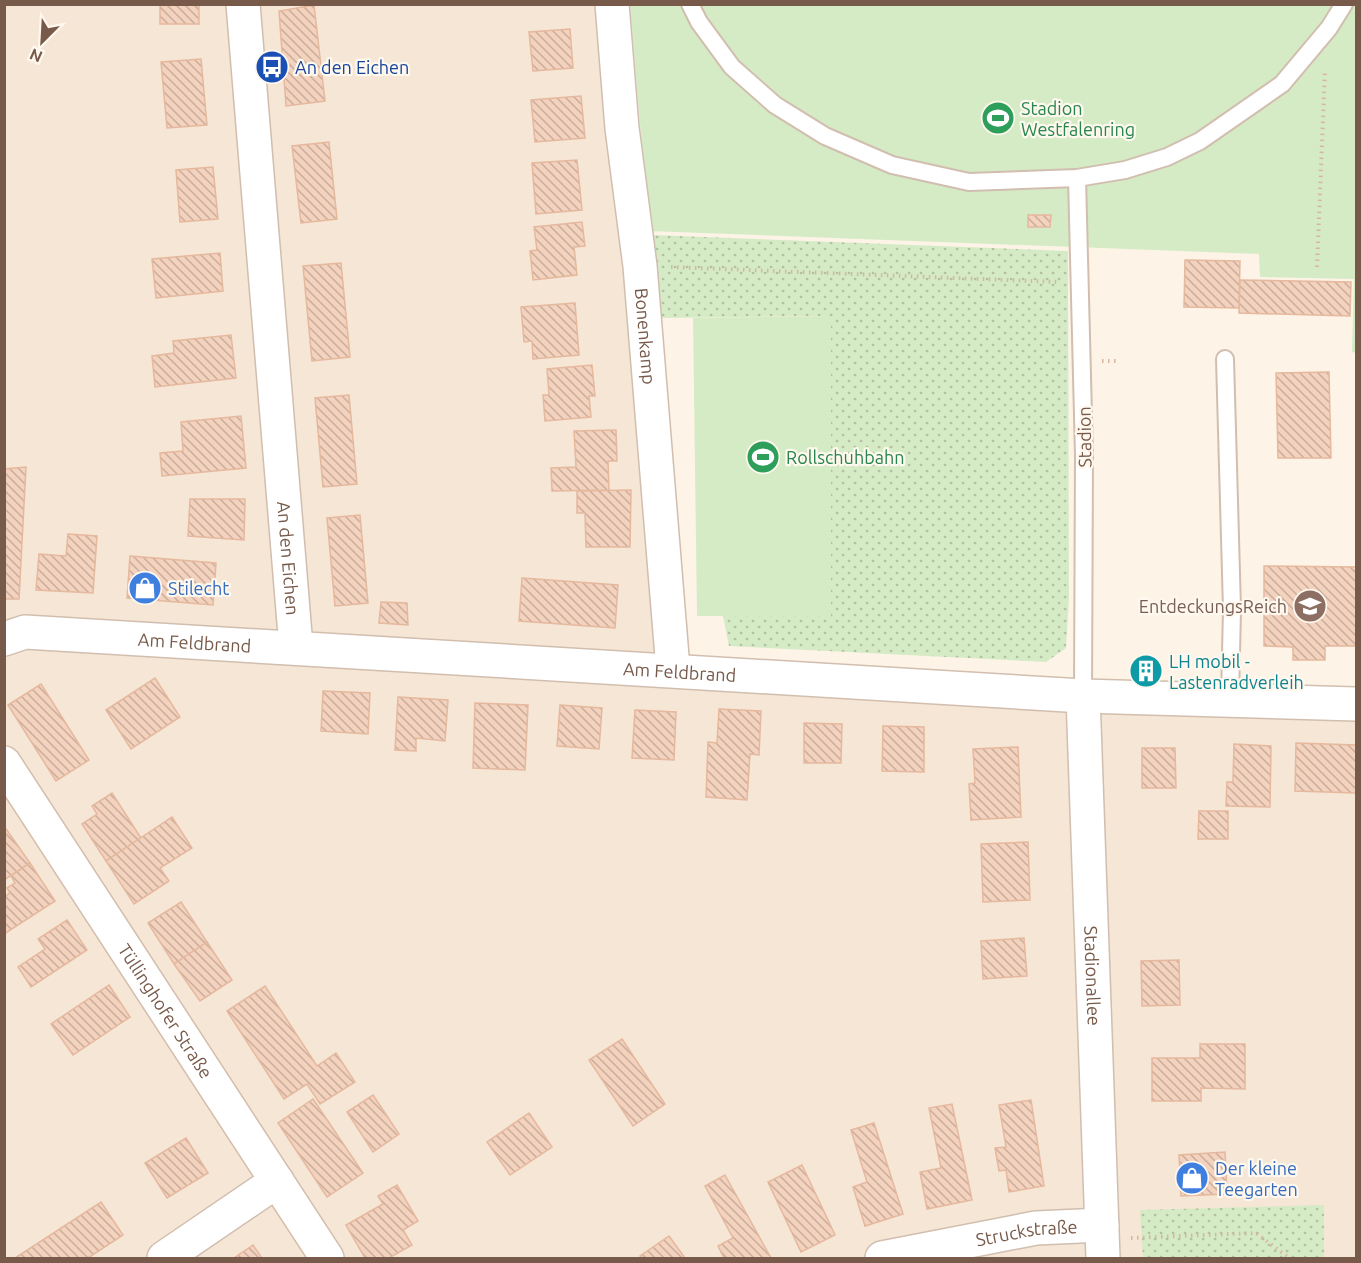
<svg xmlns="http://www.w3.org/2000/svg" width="1361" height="1263" font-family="Ubuntu,sans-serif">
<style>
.residential{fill:#f5e6d5}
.grass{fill:url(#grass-dots)}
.pitch{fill:#d5ebc5}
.building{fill:url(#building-back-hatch);stroke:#e6b89e;stroke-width:1.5}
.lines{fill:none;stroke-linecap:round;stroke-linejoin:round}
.lane-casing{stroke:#d1beaf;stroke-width:20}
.street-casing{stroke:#d1beaf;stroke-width:36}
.secondary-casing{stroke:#d4bdac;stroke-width:36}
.path{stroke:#d8b5a1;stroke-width:4;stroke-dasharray:1.5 4.5;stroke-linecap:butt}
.lane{stroke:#fff;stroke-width:16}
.street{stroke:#fff;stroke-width:33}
.secondary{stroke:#fff;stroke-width:33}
.labels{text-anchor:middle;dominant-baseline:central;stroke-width:4.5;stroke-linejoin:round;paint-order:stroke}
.transit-label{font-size:18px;fill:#164399;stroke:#fff8ee;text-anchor:start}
.leisure-label{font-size:18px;fill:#27864d;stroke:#fff8ee;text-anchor:start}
.street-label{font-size:18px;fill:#775a4a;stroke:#fff8ee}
.shop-label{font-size:18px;fill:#366cbe;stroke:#fff8ee;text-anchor:start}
.education-label{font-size:18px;fill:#785e54;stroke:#fff8ee;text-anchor:end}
.culture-label{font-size:18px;fill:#0d838f;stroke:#fff8ee;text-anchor:start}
</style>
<defs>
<pattern id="grass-dots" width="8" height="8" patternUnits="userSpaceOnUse" patternTransform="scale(1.5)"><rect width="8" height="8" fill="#d5ebc5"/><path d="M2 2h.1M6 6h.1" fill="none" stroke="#b2c1a2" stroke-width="1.8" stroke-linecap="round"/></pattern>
<pattern id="building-back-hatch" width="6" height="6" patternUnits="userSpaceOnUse" patternTransform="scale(1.5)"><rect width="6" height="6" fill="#f3d2be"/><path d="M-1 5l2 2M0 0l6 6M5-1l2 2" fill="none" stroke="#caad9c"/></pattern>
</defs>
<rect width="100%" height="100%" fill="#fdf4e7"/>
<!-- residential -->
<path class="residential" d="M 5,5 L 610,5 L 670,675 L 1356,711 L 1356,1258 L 5,1258 Z"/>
<!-- grass -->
<g class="grass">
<path d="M 652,235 L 1068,251 L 1069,598 L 1066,648 L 1046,662 L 729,646 L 723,616 L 831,615 L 831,316 L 659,318 Z"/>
<path d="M 1324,1205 L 1324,1258 L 1143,1258 L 1140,1210 Z"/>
</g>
<!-- pitch -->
<g class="pitch">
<path d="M 630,5 L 1356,5 L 1356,353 L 1352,352 L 1354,279 L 1260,277 L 1259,254 L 649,231 Z"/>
<path d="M 831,316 L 831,616 L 697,616 L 693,318 Z"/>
</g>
<!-- building -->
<g class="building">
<rect x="160" y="4" width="39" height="20"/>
<path d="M 314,5 L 325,101 L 286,106 L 279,11 Z"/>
<path d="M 570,29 L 573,68 L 533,71 L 529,32 Z"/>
<path d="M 201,59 L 207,125 L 167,128 L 161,62 Z"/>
<path d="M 581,96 L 585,138 L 535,142 L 531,100 Z"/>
<path d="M 329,142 L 337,219 L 301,223 L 292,146 Z"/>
<path d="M 577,160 L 582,210 L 536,214 L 532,163 Z"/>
<path d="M 213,167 L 218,219 L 180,222 L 176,170 Z"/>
<path d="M 1028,215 L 1051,215 L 1050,227 L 1028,227 Z"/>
<path d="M 582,222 L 585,246 L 574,247 L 577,275 L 533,280 L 530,251 L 537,250 L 534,227 Z"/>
<path d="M 220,253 L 223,291 L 156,298 L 152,259 Z"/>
<path d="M 1185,260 L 1240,261 L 1239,308 L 1184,307 Z"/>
<path d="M 341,263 L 350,357 L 312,361 L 303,266 Z"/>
<path d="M 1240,280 L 1351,282 L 1350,316 L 1239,313 Z"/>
<path d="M 575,303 L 579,355 L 533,359 L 532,341 L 524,342 L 521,307 Z"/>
<path d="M 231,335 L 236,378 L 155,387 L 152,356 L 174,353 L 173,341 Z"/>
<path d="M 592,365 L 595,396 L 589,396 L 591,417 L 545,421 L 543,395 L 549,395 L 547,369 Z"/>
<path d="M 1329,372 L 1331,458 L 1278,458 L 1276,373 Z"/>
<path d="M 349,395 L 357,484 L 323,487 L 315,398 Z"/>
<path d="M 241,416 L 246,468 L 162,476 L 160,453 L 183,451 L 181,422 Z"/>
<path d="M 616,430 L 617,461 L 608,461 L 609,490 L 552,491 L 551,468 L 576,467 L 574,431 Z"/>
<path d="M 26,467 L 19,599 L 4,599 L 4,469 Z"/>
<path d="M 631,490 L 630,547 L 586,547 L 585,513 L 577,513 L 577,491 Z"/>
<path d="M 190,499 L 245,499 L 244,540 L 188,536 Z"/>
<path d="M 360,515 L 368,603 L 335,606 L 327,518 Z"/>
<path d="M 68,534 L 97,536 L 93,593 L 36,590 L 39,554 L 66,556 Z"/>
<path d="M 130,556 L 216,563 L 213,605 L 127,598 Z"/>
<path d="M 1264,566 L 1356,567 L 1356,646 L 1325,646 L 1325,660 L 1293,660 L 1293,647 L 1264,646 Z"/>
<path d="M 522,578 L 618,585 L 615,628 L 519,621 Z"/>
<path d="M 381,602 L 407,603 L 408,625 L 379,623 Z"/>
<path d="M 155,678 L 180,717 L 131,749 L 106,710 Z"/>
<path d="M 41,684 L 89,760 L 56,781 L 8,705 Z"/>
<path d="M 323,691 L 370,693 L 368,734 L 321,731 Z"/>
<path d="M 398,697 L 448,700 L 445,741 L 416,738 L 416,751 L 395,750 Z"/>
<path d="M 475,703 L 528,705 L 525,770 L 473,768 Z"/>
<path d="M 560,705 L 602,708 L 599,749 L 557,746 Z"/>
<path d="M 719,709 L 761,711 L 759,755 L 750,754 L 747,800 L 706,797 L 708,742 L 717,743 Z"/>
<path d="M 635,710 L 676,712 L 674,760 L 632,758 Z"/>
<path d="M 804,723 L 842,724 L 841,763 L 804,763 Z"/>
<path d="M 883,726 L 924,727 L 924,772 L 882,771 Z"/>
<path d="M 1296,743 L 1356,745 L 1356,793 L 1295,791 Z"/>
<path d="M 1234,744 L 1271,746 L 1270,807 L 1226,806 L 1227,782 L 1233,782 Z"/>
<path d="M 1018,747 L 1021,817 L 971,820 L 969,784 L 975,783 L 973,749 Z"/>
<path d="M 1142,748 L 1175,748 L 1176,788 L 1142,788 Z"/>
<path d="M 112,793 L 141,838 L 106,861 L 82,824 L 97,814 L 92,806 Z"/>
<path d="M 1199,811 L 1228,811 L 1228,839 L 1198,839 Z"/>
<path d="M 172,817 L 192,848 L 160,868 L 169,881 L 134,904 L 106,861 Z"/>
<path d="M 4,826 L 30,863 L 4,880 Z"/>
<path d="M 1028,842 L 1030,900 L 983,902 L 981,844 Z"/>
<path d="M 30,863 L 55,901 L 4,934 L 4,897 L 10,893 L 7,888 L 15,883 L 11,876 Z"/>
<path d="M 181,902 L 207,942 L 174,964 L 148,923 Z"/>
<path d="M 67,920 L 87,950 L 31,987 L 18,967 L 45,949 L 38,939 Z"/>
<path d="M 1024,938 L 1027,976 L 983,979 L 981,941 Z"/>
<path d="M 207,942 L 232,980 L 200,1001 L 174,964 Z"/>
<path d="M 1179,960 L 1180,1005 L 1142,1006 L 1141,961 Z"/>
<path d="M 109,985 L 130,1017 L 73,1055 L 51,1024 Z"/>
<path d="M 265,986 L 317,1066 L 336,1053 L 355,1082 L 320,1104 L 307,1084 L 284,1099 L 227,1011 Z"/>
<path d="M 622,1039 L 665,1104 L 633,1126 L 589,1060 Z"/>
<path d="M 1200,1044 L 1245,1044 L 1245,1089 L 1201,1088 L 1201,1101 L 1152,1101 L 1152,1058 L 1200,1058 Z"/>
<path d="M 373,1095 L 399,1134 L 373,1152 L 347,1112 Z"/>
<path d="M 313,1099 L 363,1173 L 327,1197 L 278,1123 Z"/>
<path d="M 1031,1100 L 1044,1186 L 1009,1192 L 1006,1170 L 999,1171 L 995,1148 L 1006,1147 L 999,1105 Z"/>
<path d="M 952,1104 L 972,1200 L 927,1209 L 920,1172 L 941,1168 L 929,1108 Z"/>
<path d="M 529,1113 L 552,1147 L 510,1175 L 487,1142 Z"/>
<path d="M 874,1123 L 903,1214 L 865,1226 L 853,1187 L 867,1182 L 851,1130 Z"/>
<path d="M 186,1138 L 208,1173 L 167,1198 L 145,1163 Z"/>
<path d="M 1225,1152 L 1227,1194 L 1181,1196 L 1179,1155 Z"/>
<path d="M 802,1165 L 835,1235 L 801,1252 L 768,1182 Z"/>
<path d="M 725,1175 L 771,1258 L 724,1258 L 718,1246 L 733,1238 L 705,1186 Z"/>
<path d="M 397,1185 L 418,1221 L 403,1230 L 412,1245 L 389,1258 L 365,1258 L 346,1225 L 383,1204 L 378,1196 Z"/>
<path d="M 101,1202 L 123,1235 L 88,1258 L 15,1258 Z"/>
<path d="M 669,1236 L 685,1258 L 643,1258 L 640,1256 Z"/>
<path d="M 253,1245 L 262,1258 L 234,1258 Z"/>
</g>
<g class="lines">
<!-- lane casing -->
<g class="lane-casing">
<g id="lane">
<path d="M 690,4 L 699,22 L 732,67 L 775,105 L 825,136 L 892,165 L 969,182 L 1077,178 L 1125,170 L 1167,157 L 1200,141 L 1282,84 L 1329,28 L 1344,4"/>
<path d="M 1077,178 L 1084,455 L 1083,696"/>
<path d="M 1225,359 L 1232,609 L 1230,699"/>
</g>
</g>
<!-- street casing -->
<g class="street-casing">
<g id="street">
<path id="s1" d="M 243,4 L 296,647"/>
<path id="s2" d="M 612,4 L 622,128 L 640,266 L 673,669"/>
<path id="s3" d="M 4,639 L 25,632 L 1083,696 L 1356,704"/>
<path id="s4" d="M 1083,696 L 1103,1258"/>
<path d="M 164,1258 L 277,1181"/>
<path id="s5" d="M 882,1258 L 1036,1228 L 1102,1225"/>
</g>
</g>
<!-- secondary casing -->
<g class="secondary-casing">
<g id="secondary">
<path id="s6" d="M 4,763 L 327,1258"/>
</g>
</g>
<!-- path -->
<g class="path">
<path d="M 671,267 L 1059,282"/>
<path d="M 1317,267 L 1325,70"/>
<path d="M 1102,361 L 1116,361"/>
<path d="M 1131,1238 L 1256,1233 L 1289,1258"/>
</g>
<!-- lane -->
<use href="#lane" class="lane"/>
<!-- street -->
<use href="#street" class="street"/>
<!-- secondary -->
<use href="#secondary" class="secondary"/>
</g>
<!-- icons -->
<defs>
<g id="bus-disc" transform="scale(1.725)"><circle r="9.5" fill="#1a4fb4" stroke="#fff8ee"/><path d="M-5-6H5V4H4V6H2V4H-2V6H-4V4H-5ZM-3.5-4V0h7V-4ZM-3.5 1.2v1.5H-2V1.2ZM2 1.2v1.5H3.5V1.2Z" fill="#fff"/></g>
<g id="stadium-disc" transform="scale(1.725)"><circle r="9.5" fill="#2e9e5b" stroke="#fff8ee"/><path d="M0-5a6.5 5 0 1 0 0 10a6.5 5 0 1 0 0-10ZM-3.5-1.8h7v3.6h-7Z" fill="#fff"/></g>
<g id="shop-disc" transform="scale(1.725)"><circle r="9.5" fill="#3f7fe0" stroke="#fff8ee"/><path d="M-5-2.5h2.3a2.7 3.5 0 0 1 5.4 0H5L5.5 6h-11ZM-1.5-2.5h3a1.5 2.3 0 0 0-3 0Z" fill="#fff"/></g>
<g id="school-disc" transform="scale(1.725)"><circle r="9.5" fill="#8d6e63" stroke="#fff8ee"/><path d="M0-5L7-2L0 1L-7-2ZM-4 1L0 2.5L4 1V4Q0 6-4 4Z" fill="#fff"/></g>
<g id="building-disc" transform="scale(1.725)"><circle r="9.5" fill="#0f9aa8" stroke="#fff8ee"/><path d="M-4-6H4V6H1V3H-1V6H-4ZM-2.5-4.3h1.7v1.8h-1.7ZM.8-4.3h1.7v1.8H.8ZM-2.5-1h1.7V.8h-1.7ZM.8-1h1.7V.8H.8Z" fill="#fff"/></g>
</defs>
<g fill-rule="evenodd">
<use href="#bus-disc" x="272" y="67"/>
<use href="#stadium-disc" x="998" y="118"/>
<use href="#stadium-disc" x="763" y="457"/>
<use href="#shop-disc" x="145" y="588"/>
<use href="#school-disc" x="1310" y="606"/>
<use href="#building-disc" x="1146" y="671"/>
<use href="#shop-disc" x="1192" y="1178"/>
</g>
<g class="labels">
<!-- transit labels -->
<g class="transit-label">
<text x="295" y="67">An den Eichen</text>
</g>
<!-- leisure labels -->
<g class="leisure-label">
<text x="1021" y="108">Stadion<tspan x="1021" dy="21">Westfalenring</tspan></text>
<text x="786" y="457">Rollschuhbahn</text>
</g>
<!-- street labels -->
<g class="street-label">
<text stroke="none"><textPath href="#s2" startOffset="334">Bonenkamp</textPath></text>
<text transform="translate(1084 437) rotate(-91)">Stadion</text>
<text stroke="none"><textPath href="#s1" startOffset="556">An den Eichen</textPath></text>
<text stroke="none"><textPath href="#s3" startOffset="192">Am Feldbrand</textPath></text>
<text stroke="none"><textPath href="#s3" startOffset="678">Am Feldbrand</textPath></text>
<text stroke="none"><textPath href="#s4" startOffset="280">Stadionallee</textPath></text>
<text stroke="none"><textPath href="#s6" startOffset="296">Tüllinghofer Straße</textPath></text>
<text stroke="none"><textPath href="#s5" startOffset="147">Struckstraße</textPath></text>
</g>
<!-- shop labels -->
<g class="shop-label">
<text x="168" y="588">Stilecht</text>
<text x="1215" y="1168">Der kleine<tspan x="1215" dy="21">Teegarten</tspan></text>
</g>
<!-- education labels -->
<g class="education-label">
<text x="1287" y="606">EntdeckungsReich</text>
</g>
<!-- culture labels -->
<g class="culture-label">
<text x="1169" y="661">LH mobil -<tspan x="1169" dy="21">Lastenradverleih</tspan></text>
</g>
</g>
<!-- border -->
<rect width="1361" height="1263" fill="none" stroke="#775a4a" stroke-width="12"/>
<!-- north arrow -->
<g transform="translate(42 42) rotate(204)" stroke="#fff8ee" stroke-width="4.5" paint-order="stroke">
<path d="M0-4.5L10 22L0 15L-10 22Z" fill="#775a4a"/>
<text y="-9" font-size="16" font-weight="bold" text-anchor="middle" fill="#775a4a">N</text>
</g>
</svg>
